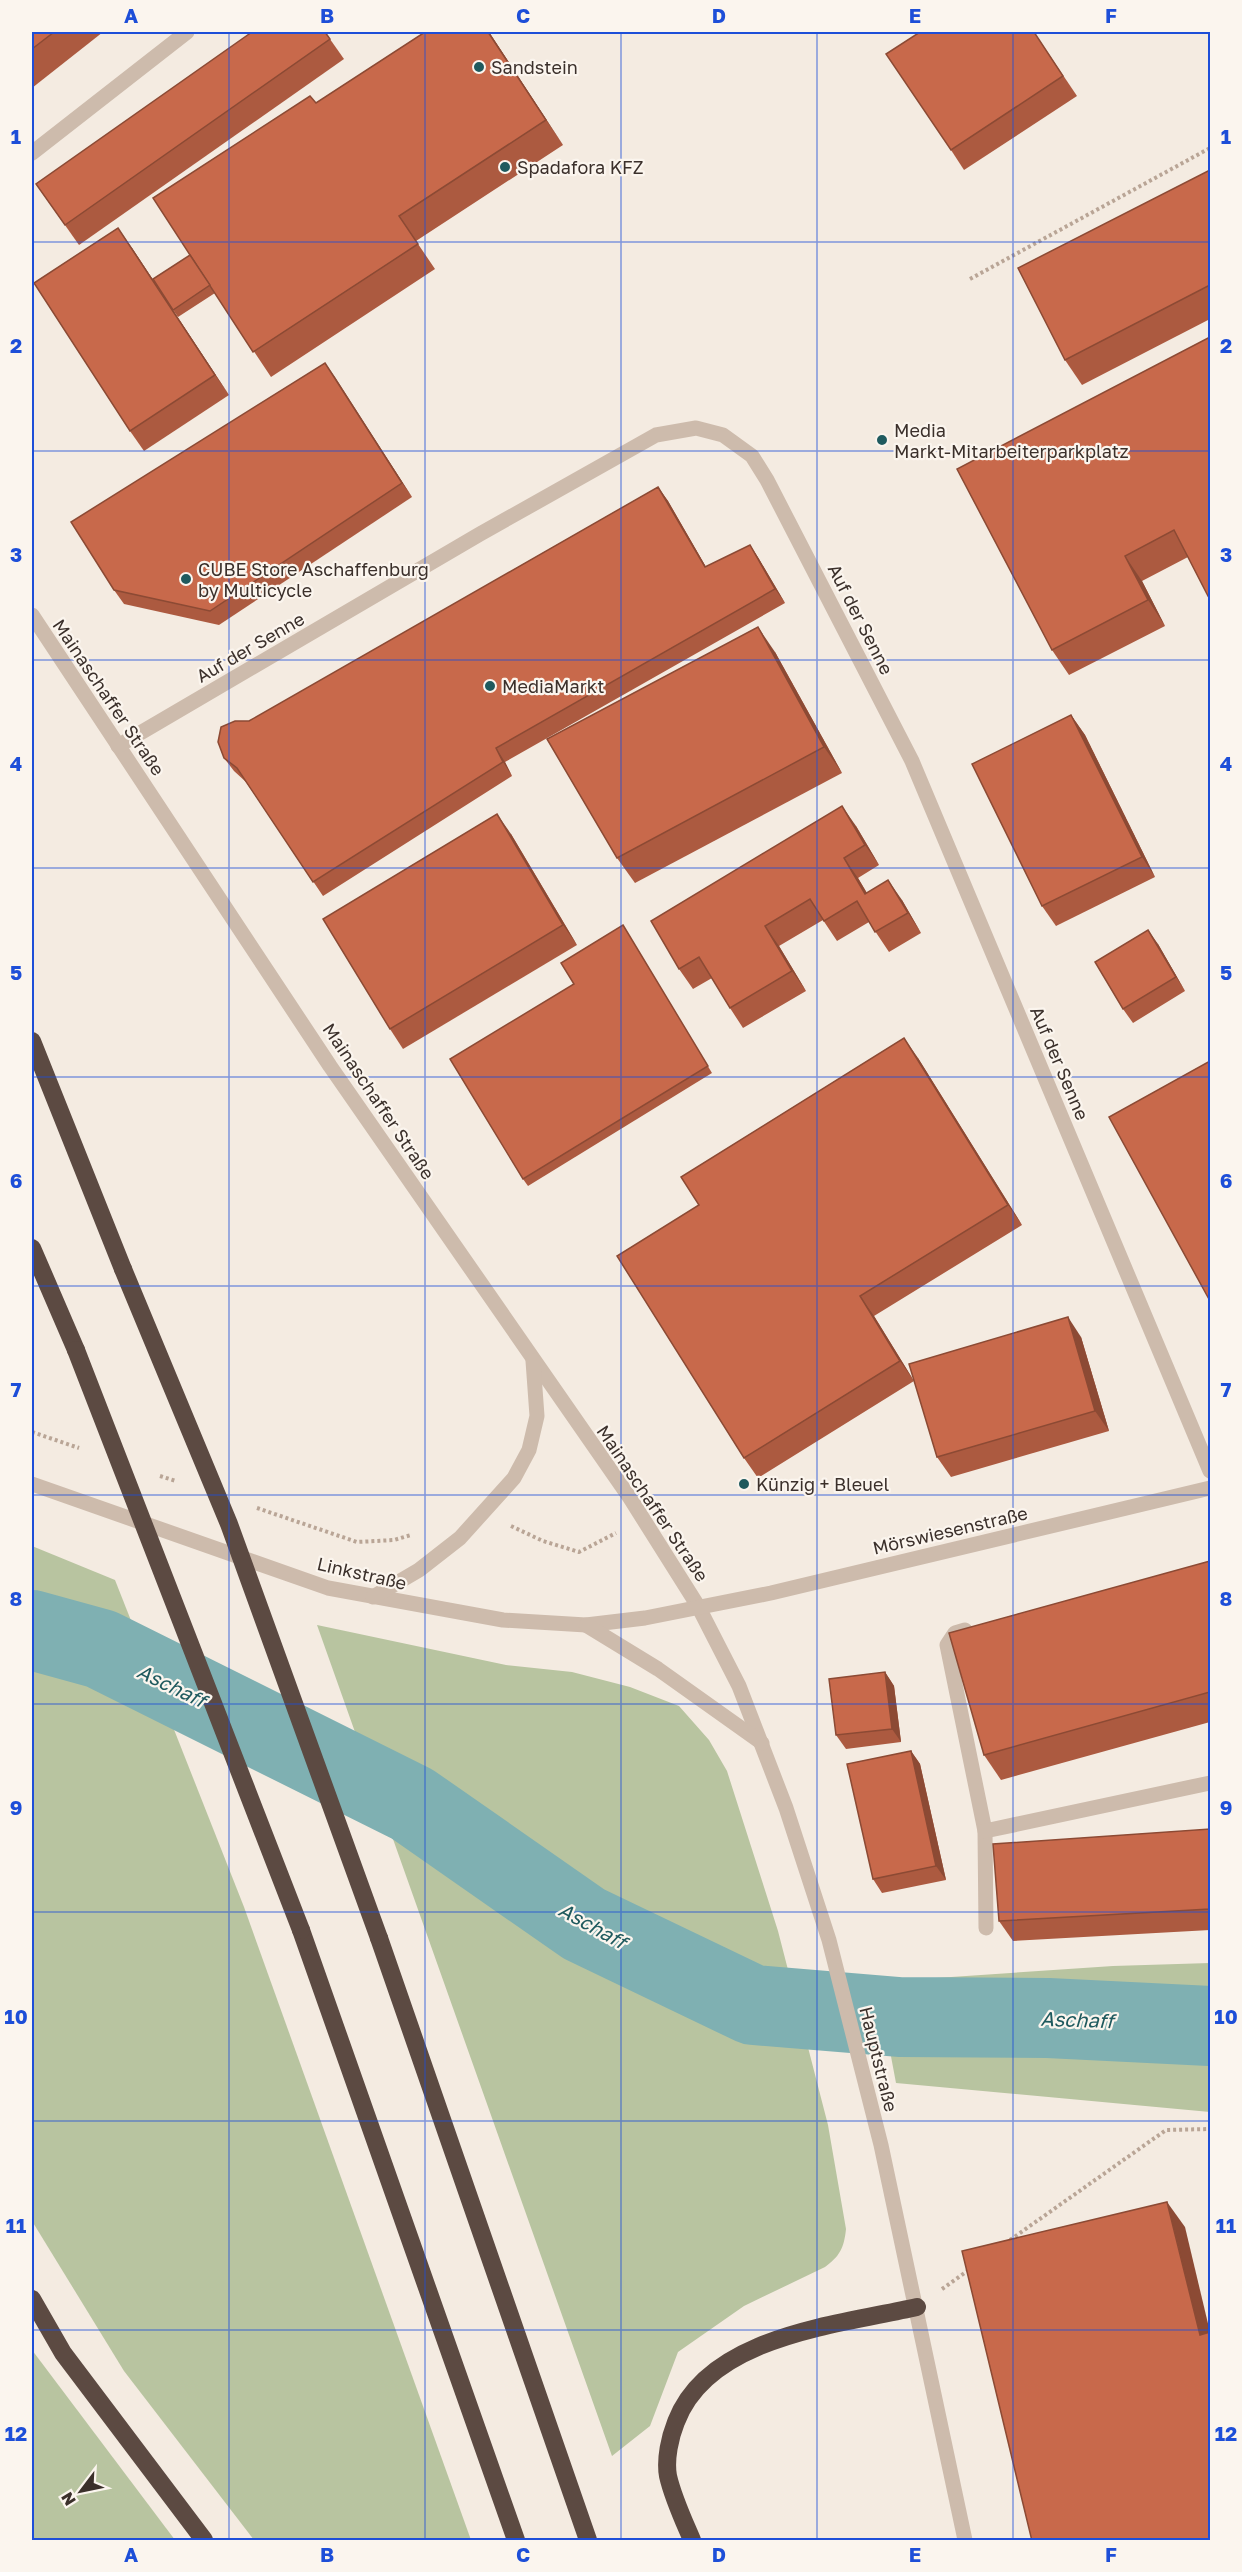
<svg xmlns="http://www.w3.org/2000/svg" width="1242" height="2572" font-family="'Golos Text',sans-serif">
<style>
.green{fill:#b8c4a0}
.lines{fill:none;stroke-linecap:round;stroke-linejoin:round}
.river{stroke:#7fb0b2;stroke-width:80}
.path{stroke:#b9a596;stroke-width:4;stroke-dasharray:3 3;stroke-linecap:butt}
.minor{stroke:#cdbbac;stroke-width:15}
.highway{stroke:#5c4a42;stroke-width:18}
.highway-bridge{stroke:#5c4a42;stroke-width:18}
.wall{fill:#ac5a40}
.shaded-wall{fill:#8c4a34}
.building{fill:#c8694b;stroke:#8c4a34;stroke-width:1.5}
.grid{fill:none;stroke:#1d4ed8;stroke-width:1.5;stroke-opacity:0.55}
.poi-dot{fill:#1f5a5e;stroke:#fbf5ee;stroke-width:2}
.labels{text-anchor:middle;dominant-baseline:central;stroke-width:4.5;stroke-linejoin:round;paint-order:stroke}
.poi-label{font-size:18px;fill:#3b302b;stroke:#fbf5ee;text-anchor:start}
.street-label{font-size:18px;fill:#3b302b;stroke:#fbf5ee}
.water-label{font-size:20px;font-style:italic;fill:#1f5a5e;stroke:#fbf5ee}
.neatline{fill:none;stroke:#1d4ed8;stroke-width:2}
.grid-label{font-size:20px;text-anchor:middle;font-weight:bold;fill:#1d4ed8}
</style>
<rect width="100%" height="100%" fill="#f4ebe1"/>
<!-- green -->
<g class="green">
<path d="M 32,1546 L 115,1580 L 244,1907 L 471,2540 L 254,2540 L 124,2371 L 32,2221 Z"/>
<path d="M 317,1625 L 506,1665 L 572,1672 L 630,1687 L 679,1706 L 709,1740 L 727,1771 L 778,1931 L 828,2125 L 846,2229 C 844,2248 840,2256 825,2267 L 744,2306 L 678,2352 L 650,2426 L 612,2456 Z"/>
<path d="M 1210,1963 L 1210,2112 L 896,2083 L 877,1982 L 1113,1966 Z"/>
<path d="M 32,2350 L 175,2540 L 32,2540 Z"/>
</g>
<g class="lines">
<!-- river -->
<path class="river" d="M 32,1630 L 101,1649 L 412,1804 L 584,1924 L 753,2005 L 899,2017 L 1048,2018 L 1210,2026"/>
<!-- path -->
<g class="path">
<path d="M 970,279 L 1210,148"/>
<path d="M 32,1432 L 79,1448"/>
<path d="M 160,1476 L 176,1481"/>
<path d="M 257,1508 L 357,1542 L 394,1540 L 411,1535"/>
<path d="M 511,1526 L 543,1541 L 579,1552 L 616,1533"/>
<path d="M 1010,2240 L 1166,2130 L 1210,2129"/>
<path d="M 942,2289 L 970,2269"/>
</g>
<!-- minor -->
<g class="minor">
<path d="M 32,153 L 187,32"/>
<path d="M 32,615 L 330,1066 L 630,1498 L 698,1606 L 739,1686 L 786,1808 L 829,1940 L 881,2145 L 965,2540"/>
<path d="M 118,746 L 480,534 L 656,435 L 696,428 L 723,435 L 752,456 L 767,480 L 912,761 L 1210,1471"/>
<path d="M 32,1484 L 328,1588 L 503,1620 L 586,1625 L 645,1618 L 771,1593 L 1210,1488"/>
<path d="M 373,1597 L 419,1570 L 460,1538 L 514,1478 L 529,1450 L 537,1416 L 533,1361"/>
<path d="M 586,1625 L 658,1669 L 762,1743"/>
<path d="M 965,1630 L 955,1633 L 947,1645 L 985,1831 L 986,1928"/>
<path d="M 985,1831 L 1210,1783"/>
</g>
<!-- highway -->
<g class="highway">
<path d="M 32,1041 L 123,1269"/>
<path d="M 32,1248 L 76,1350"/>
<path d="M 301,1930 L 516,2540"/>
<path d="M 379,1938 L 588,2540"/>
<path d="M 32,2299 L 63,2353 L 204,2540"/>
<path d="M 692,2540 C 683,2519 673,2498 668,2476 C 665,2459 670,2437 676,2422 C 708,2336 837,2325 917,2307"/>
</g>
<!-- highway-bridge -->
<g class="highway-bridge">
<path d="M 123,1269 L 229,1524 L 379,1938"/>
<path d="M 76,1350 L 301,1930"/>
</g>
</g>
<!-- wall -->
<g class="wall">
<path d="M 32,32 L 103,32 L 32,88 Z"/>
<path d="M 325,32 L 344,59 L 79,245 L 36,184 Z"/>
<path d="M 425,32 L 489,32 L 563,145 L 416,241 L 435,269 L 271,377 L 215,293 L 178,317 L 173,310 L 190,255 L 316,103 Z"/>
<path d="M 920,32 L 1034,32 L 1077,96 L 964,170 L 951,150 Z"/>
<path d="M 1210,170 L 1210,319 L 1082,385 L 1065,360 Z"/>
<path d="M 132,248 L 229,395 L 144,451 L 130,431 Z"/>
<path d="M 1210,337 L 1210,600 L 1188,557 L 1142,581 L 1165,626 L 1069,675 L 1052,650 Z"/>
<path d="M 325,363 L 412,497 L 219,625 L 124,604 L 114,590 Z"/>
<path d="M 658,487 L 668,501 L 706,567 L 750,545 L 759,559 L 785,603 L 505,762 L 512,776 L 323,896 L 246,782 L 234,771 L 224,758 L 249,721 Z"/>
<path d="M 775,652 L 842,773 L 635,883 L 617,858 Z"/>
<path d="M 1071,715 L 1085,735 L 1155,877 L 1056,926 L 1042,906 Z"/>
<path d="M 856,826 L 879,865 L 858,878 L 867,893 L 902,900 L 921,933 L 889,952 L 869,922 L 837,941 L 823,920 L 779,946 L 806,991 L 743,1028 L 730,1008 L 712,978 L 693,989 L 679,969 Z"/>
<path d="M 511,834 L 577,945 L 403,1049 L 390,1029 Z"/>
<path d="M 623,925 L 712,1073 L 528,1186 L 523,1179 L 574,984 Z"/>
<path d="M 1158,944 L 1185,991 L 1133,1023 L 1123,1009 Z"/>
<path d="M 918,1058 L 1022,1225 L 874,1316 L 914,1381 L 758,1478 L 744,1458 L 699,1205 Z"/>
<path d="M 1081,1337 L 1109,1431 L 951,1477 L 937,1457 Z"/>
<path d="M 1210,1561 L 1210,1722 L 1001,1780 L 984,1755 Z"/>
<path d="M 885,1672 L 894,1686 L 901,1742 L 846,1749 L 836,1735 Z"/>
<path d="M 911,1751 L 920,1764 L 946,1880 L 882,1893 L 873,1879 Z"/>
<path d="M 1210,1829 L 1210,1930 L 1013,1941 L 999,1921 Z"/>
</g>
<!-- shaded-wall -->
<g class="shaded-wall">
<path d="M 488,32 L 489,32 L 563,145 L 546,120 Z"/>
<path d="M 118,228 L 132,248 L 229,395 L 215,375 Z"/>
<path d="M 325,363 L 335,377 L 412,497 L 402,483 Z"/>
<path d="M 658,487 L 668,501 L 714,581 L 705,567 Z"/>
<path d="M 750,545 L 759,559 L 785,603 L 775,589 Z"/>
<path d="M 1125,556 L 1142,581 L 1165,626 L 1148,600 Z"/>
<path d="M 758,627 L 775,652 L 842,773 L 824,747 Z"/>
<path d="M 1071,715 L 1085,735 L 1155,877 L 1142,857 Z"/>
<path d="M 496,748 L 505,762 L 512,776 L 503,762 Z"/>
<path d="M 842,806 L 856,826 L 879,865 L 865,845 Z"/>
<path d="M 497,814 L 511,834 L 577,945 L 563,925 Z"/>
<path d="M 844,858 L 858,878 L 879,914 L 865,894 Z"/>
<path d="M 888,880 L 902,900 L 921,933 L 908,913 Z"/>
<path d="M 765,926 L 779,946 L 806,991 L 792,971 Z"/>
<path d="M 1148,930 L 1158,944 L 1185,991 L 1176,977 Z"/>
<path d="M 904,1038 L 918,1058 L 1022,1225 L 1008,1205 Z"/>
<path d="M 860,1296 L 874,1316 L 914,1381 L 900,1361 Z"/>
<path d="M 1068,1317 L 1081,1337 L 1109,1431 L 1095,1411 Z"/>
<path d="M 885,1672 L 894,1686 L 901,1742 L 892,1729 Z"/>
<path d="M 911,1751 L 920,1764 L 946,1880 L 936,1866 Z"/>
<path d="M 1167,2202 L 1185,2227 L 1210,2332 L 1210,2350 L 1200,2335 Z"/>
</g>
<!-- building -->
<g class="building">
<path d="M 32,32 L 54,32 L 32,49 Z"/>
<path d="M 252,32 L 325,32 L 330,39 L 65,225 L 36,184 Z"/>
<path d="M 425,32 L 488,32 L 546,120 L 399,216 L 418,244 L 253,352 L 153,198 L 310,96 L 316,103 Z"/>
<path d="M 920,32 L 1034,32 L 1063,76 L 951,150 L 886,54 Z"/>
<path d="M 1210,170 L 1210,285 L 1065,360 L 1018,268 Z"/>
<path d="M 118,228 L 215,375 L 130,431 L 34,283 Z"/>
<path d="M 190,255 L 210,285 L 173,310 L 153,279 Z"/>
<path d="M 1210,337 L 1210,594 L 1208,596 L 1174,530 L 1125,556 L 1148,600 L 1052,650 L 957,469 Z"/>
<path d="M 325,363 L 402,483 L 210,611 L 114,590 L 71,522 Z"/>
<path d="M 658,487 L 705,567 L 750,545 L 775,589 L 496,748 L 503,762 L 313,882 L 237,768 L 224,758 L 218,742 L 221,727 L 235,721 L 249,721 Z"/>
<path d="M 758,627 L 824,747 L 617,858 L 547,739 Z"/>
<path d="M 1071,715 L 1142,857 L 1042,906 L 972,764 Z"/>
<path d="M 842,806 L 865,845 L 844,858 L 865,894 L 888,880 L 908,913 L 875,932 L 857,901 L 824,921 L 810,899 L 765,926 L 792,971 L 730,1008 L 699,957 L 679,969 L 651,921 Z"/>
<path d="M 497,814 L 563,925 L 390,1029 L 323,919 Z"/>
<path d="M 623,925 L 708,1066 L 523,1179 L 450,1059 L 574,984 L 561,963 Z"/>
<path d="M 1148,930 L 1176,977 L 1123,1009 L 1095,962 Z"/>
<path d="M 904,1038 L 1008,1205 L 860,1296 L 900,1361 L 744,1458 L 617,1256 L 699,1205 L 681,1177 Z"/>
<path d="M 1210,1061 L 1210,1301 L 1109,1117 Z"/>
<path d="M 1068,1317 L 1095,1411 L 937,1457 L 909,1364 Z"/>
<path d="M 1210,1561 L 1210,1692 L 984,1755 L 949,1633 Z"/>
<path d="M 885,1672 L 892,1729 L 836,1735 L 829,1679 Z"/>
<path d="M 911,1751 L 936,1866 L 873,1879 L 847,1764 Z"/>
<path d="M 1210,1829 L 1210,1909 L 999,1921 L 993,1844 Z"/>
<path d="M 1167,2202 L 1200,2335 L 1210,2332 L 1210,2541 L 1032,2541 L 962,2251 Z"/>
</g>
<!-- grid -->
<path class="grid" d="M 229,32 L 229,2540M 425,32 L 425,2540M 621,32 L 621,2540M 817,32 L 817,2540M 1013,32 L 1013,2540M 32,242 L 1210,242M 32,451 L 1210,451M 32,660 L 1210,660M 32,868 L 1210,868M 32,1077 L 1210,1077M 32,1286 L 1210,1286M 32,1495 L 1210,1495M 32,1704 L 1210,1704M 32,1912 L 1210,1912M 32,2121 L 1210,2121M 32,2330 L 1210,2330"/>
<!-- markers -->
<g class="poi-dot">
<circle cx="479" cy="67" r="6"/>
<circle cx="505" cy="167" r="6"/>
<circle cx="882" cy="440" r="6"/>
<circle cx="186" cy="579" r="6"/>
<circle cx="490" cy="686" r="6"/>
<circle cx="744" cy="1484" r="6"/>
</g>
<g class="labels">
<!-- poi labels -->
<g class="poi-label">
<text x="491" y="67">Sandstein</text>
<text x="517" y="167">Spadafora KFZ</text>
<text x="894" y="430">Media<tspan x="894" dy="21">Markt-Mitarbeiterparkplatz</tspan></text>
<text x="198" y="569">CUBE Store Aschaffenburg<tspan x="198" dy="21">by Multicycle</tspan></text>
<text x="502" y="686">MediaMarkt</text>
<text x="756" y="1484">Künzig + Bleuel</text>
</g>
<!-- street labels -->
<g class="street-label">
<text transform="translate(861 619) rotate(63)">Auf der Senne</text>
<text transform="translate(250 647) rotate(-30)">Auf der Senne</text>
<text transform="translate(109 697) rotate(56)">Mainaschaffer Straße</text>
<text transform="translate(1060 1063) rotate(67)">Auf der Senne</text>
<text transform="translate(379 1101) rotate(56)">Mainaschaffer Straße</text>
<text transform="translate(653 1503) rotate(56)">Mainaschaffer Straße</text>
<text transform="translate(950 1530) rotate(-13)">Mörswiesenstraße</text>
<text transform="translate(362 1573) rotate(13)">Linkstraße</text>
<text transform="translate(879 2059) rotate(76)">Hauptstraße</text>
</g>
<!-- water labels -->
<g class="water-label">
<text transform="translate(172 1685) rotate(26)">Aschaff</text>
<text transform="translate(593 1925) rotate(29)">Aschaff</text>
<text transform="translate(1077 2019) rotate(2)">Aschaff</text>
</g>
</g>
<!-- border -->
<rect width="1242" height="2572" fill="none" stroke="#fbf5ee" stroke-width="66"/>
<!-- north arrow -->
<g transform="translate(81 2491) rotate(238)" stroke="#fbf5ee" stroke-width="4.5" paint-order="stroke">
<path d="M0-4.5L10 22L0 15L-10 22Z" fill="#3b302b"/>
<text y="-9" font-size="16" font-weight="bold" text-anchor="middle" fill="#3b302b">N</text>
</g>
<rect x="33" y="33" width="1176" height="2506" class="neatline"/>
<g class="grid-label">
<text x="131" y="23">A</text>
<text x="327" y="23">B</text>
<text x="523" y="23">C</text>
<text x="719" y="23">D</text>
<text x="915" y="23">E</text>
<text x="1111" y="23">F</text>
<text x="16" y="144">1</text>
<text x="1226" y="144">1</text>
<text x="16" y="353">2</text>
<text x="1226" y="353">2</text>
<text x="16" y="562">3</text>
<text x="1226" y="562">3</text>
<text x="16" y="771">4</text>
<text x="1226" y="771">4</text>
<text x="16" y="980">5</text>
<text x="1226" y="980">5</text>
<text x="16" y="1188">6</text>
<text x="1226" y="1188">6</text>
<text x="16" y="1397">7</text>
<text x="1226" y="1397">7</text>
<text x="16" y="1606">8</text>
<text x="1226" y="1606">8</text>
<text x="16" y="1815">9</text>
<text x="1226" y="1815">9</text>
<text x="16" y="2024">10</text>
<text x="1226" y="2024">10</text>
<text x="16" y="2233">11</text>
<text x="1226" y="2233">11</text>
<text x="16" y="2441">12</text>
<text x="1226" y="2441">12</text>
<text x="131" y="2562">A</text>
<text x="327" y="2562">B</text>
<text x="523" y="2562">C</text>
<text x="719" y="2562">D</text>
<text x="915" y="2562">E</text>
<text x="1111" y="2562">F</text>
</g>
</svg>
